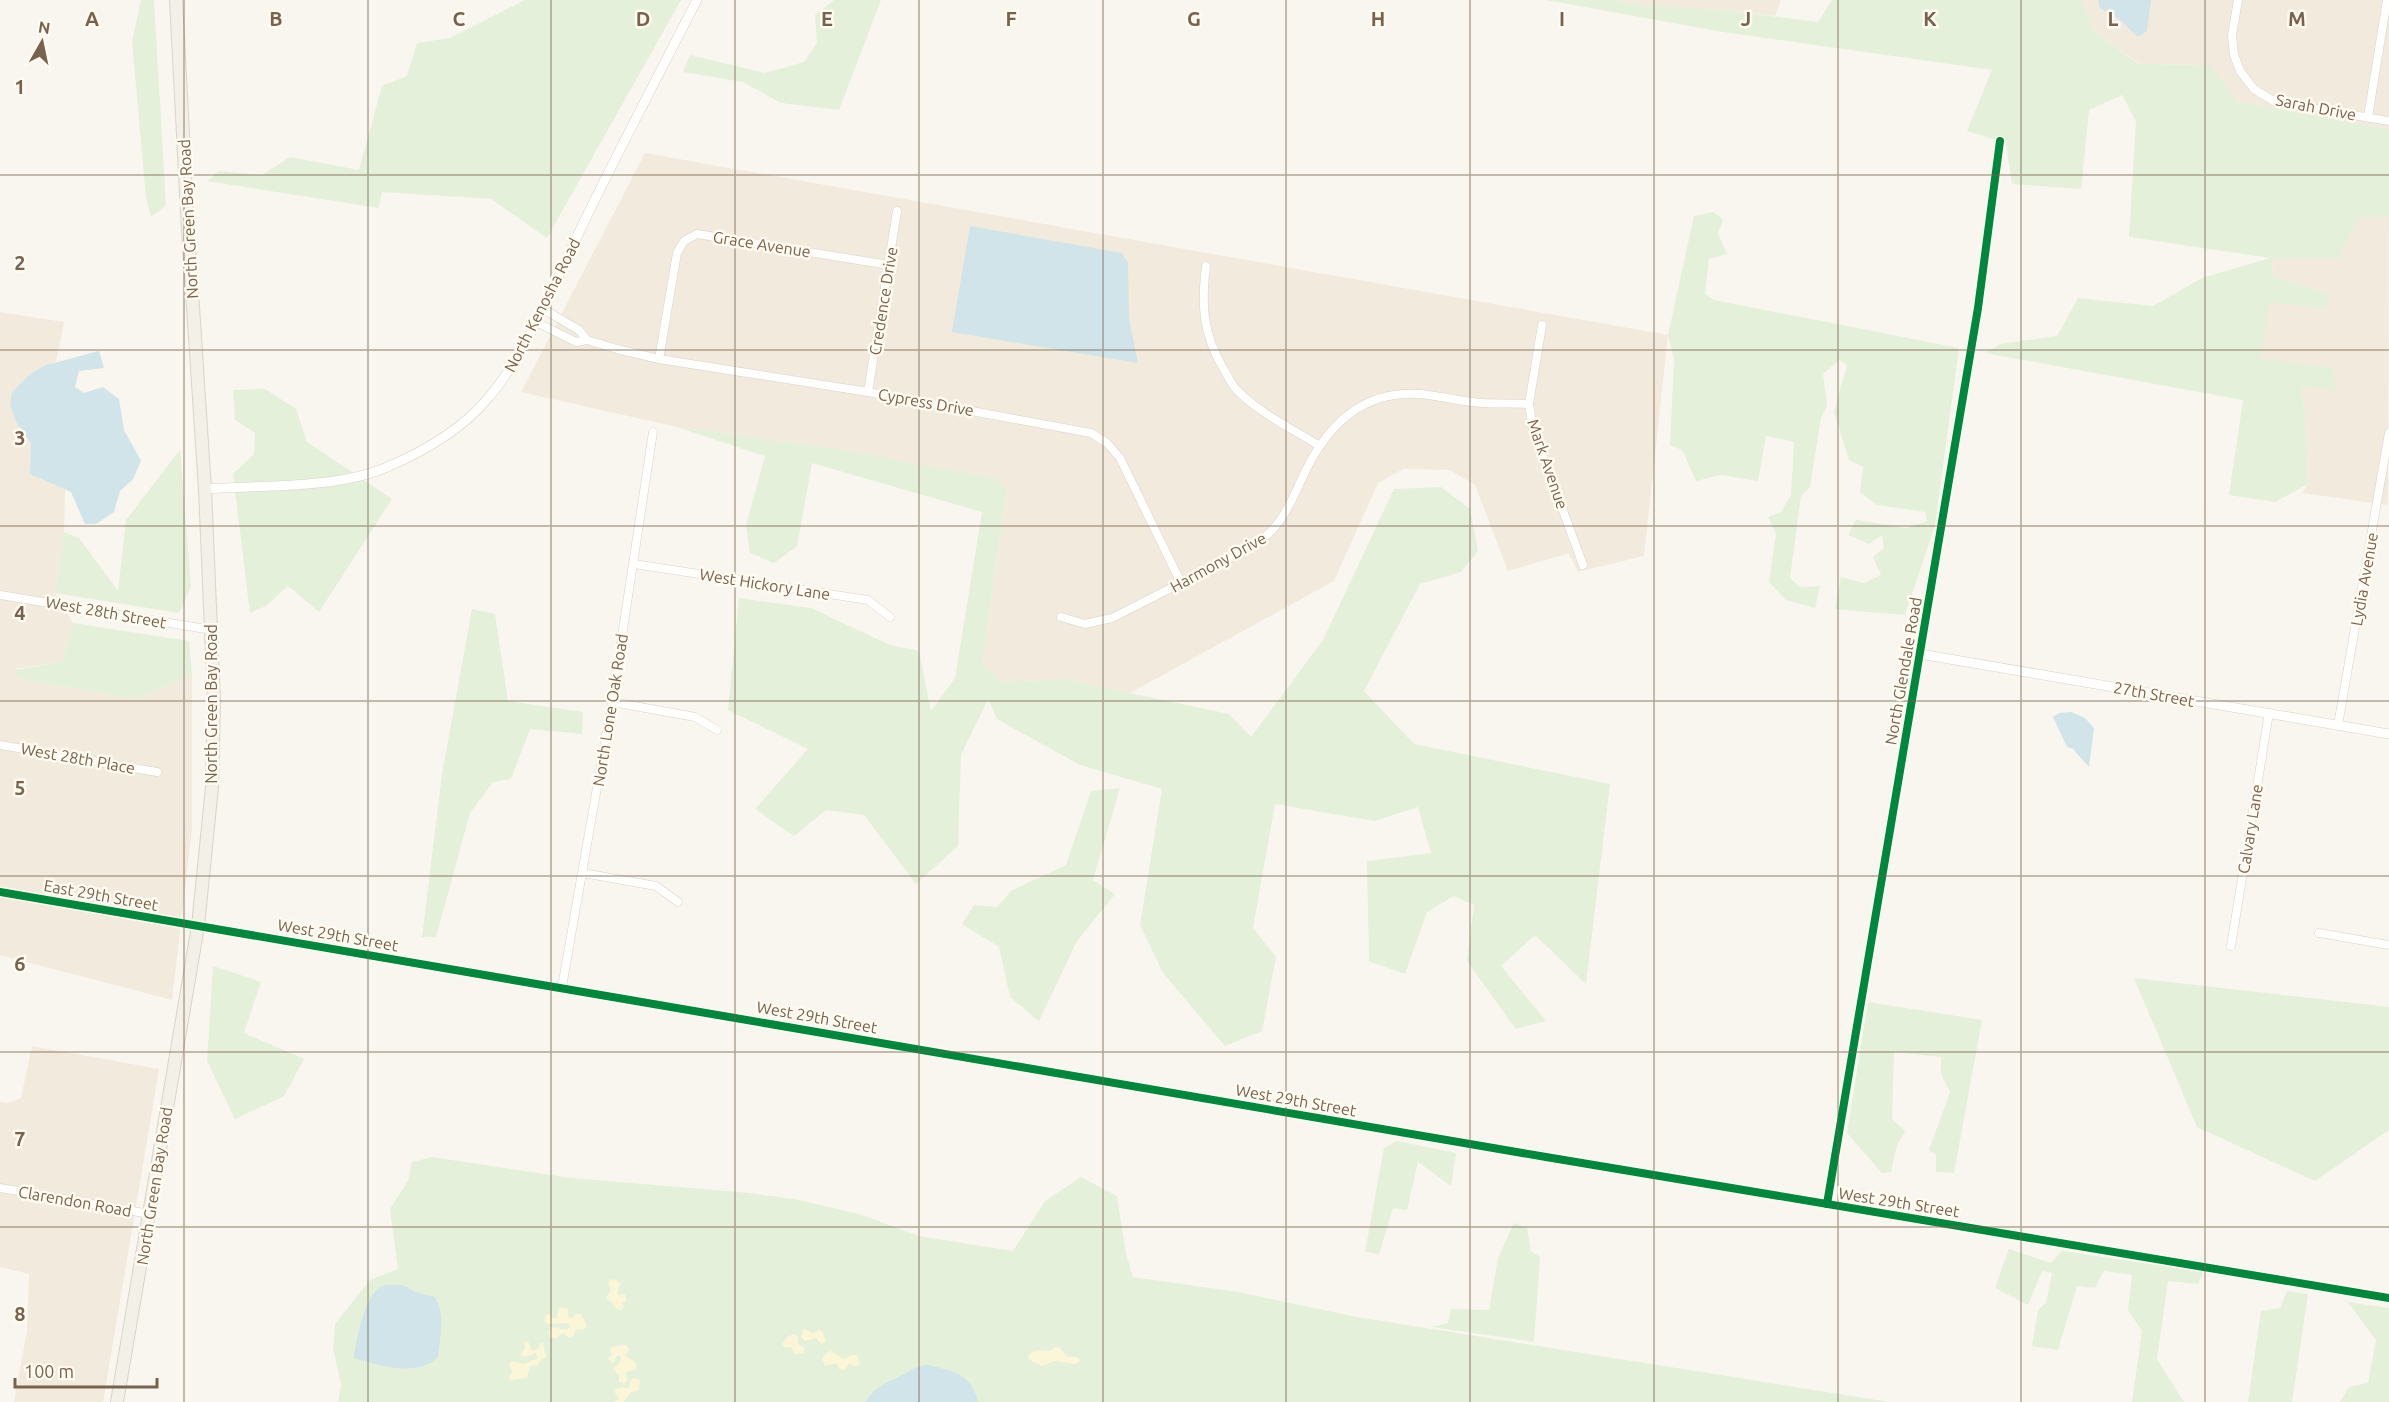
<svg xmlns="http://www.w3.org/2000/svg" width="2389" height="1402" font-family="Ubuntu,sans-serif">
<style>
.residential{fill:#f2eadd}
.green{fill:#e4f0da}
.sand{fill:#fbf6d8}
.water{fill:#d0e4e9}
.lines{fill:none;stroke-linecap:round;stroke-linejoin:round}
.minor-casing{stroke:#d8d3cd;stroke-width:9}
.tertiary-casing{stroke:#d8d3cd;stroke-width:10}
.primary-casing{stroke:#dad3cc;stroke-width:14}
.minor{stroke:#fefefd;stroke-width:8}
.tertiary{stroke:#fefefd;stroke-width:9}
.primary{stroke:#f3f0e7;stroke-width:12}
.cycleway-casing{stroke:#fffbf1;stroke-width:11}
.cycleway{stroke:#00873e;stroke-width:8}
.grid{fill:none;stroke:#79624d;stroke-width:1.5;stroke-opacity:0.55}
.labels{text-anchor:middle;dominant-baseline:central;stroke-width:5;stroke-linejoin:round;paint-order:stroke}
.street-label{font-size:16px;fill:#79624d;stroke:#fffbf1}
.grid-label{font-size:20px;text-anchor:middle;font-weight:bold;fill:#79624d;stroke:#fffbf1;stroke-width:5;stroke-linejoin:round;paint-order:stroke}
</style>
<rect width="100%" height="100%" fill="#f9f6ef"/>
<!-- residential -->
<g class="residential">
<path d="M 1615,0 L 1781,0 L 1775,16 L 1731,11 L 1645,5 Z"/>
<path d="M 2082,0 L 2389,0 L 2389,129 L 2236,102 L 2212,65 L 2139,64 L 2094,31 Z"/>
<path d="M 645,153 L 1668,335 L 1644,556 L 1578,572 L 1569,553 L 1508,571 L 1475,485 L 1450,470 L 1403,469 L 1378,483 L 1334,581 L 1130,693 L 1063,679 L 1003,682 L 982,664 L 1007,491 L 825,447 L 677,427 L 521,392 Z"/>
<path d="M 2389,216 L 2388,505 L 2302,493 L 2308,484 L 2306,422 L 2301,387 L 2259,359 L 2270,301 L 2326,309 L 2328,293 L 2273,277 L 2272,258 L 2339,258 L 2357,219 Z"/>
<path d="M 0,312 L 64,322 L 56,362 L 46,365 L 30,374 L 12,392 L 16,422 L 31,443 L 30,474 L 65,489 L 64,532 L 55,593 L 73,623 L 62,662 L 15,669 L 19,679 L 138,699 L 192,674 L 192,828 L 172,1000 L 0,955 Z"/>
<path d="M 32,1046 L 159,1069 L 103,1402 L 14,1402 L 27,1331 L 29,1274 L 0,1267 L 0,1102 L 8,1103 L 21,1098 Z"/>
</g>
<!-- green -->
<g class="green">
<path d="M 141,0 L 154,0 L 166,205 L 151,217 L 146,197 L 132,42 Z"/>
<path d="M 525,0 L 681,0 L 547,238 L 491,199 L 382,192 L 379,208 L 207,181 L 219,171 L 262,175 L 290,157 L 359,170 L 382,86 L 407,76 L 417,43 L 450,38 Z"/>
<path d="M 834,0 L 881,0 L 839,110 L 781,103 L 743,82 L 683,72 L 690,55 L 765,73 L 804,62 L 817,43 L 815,15 Z"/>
<path d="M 1546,0 L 1615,0 L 1645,5 L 1731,11 L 1818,22 L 1832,0 L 2082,0 L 2094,31 L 2138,64 L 2212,65 L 2237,102 L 2389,129 L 2389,216 L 2357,219 L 2339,259 L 2272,258 L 2273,277 L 2328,293 L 2327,309 L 2270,302 L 2260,359 L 2333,368 L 2335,390 L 2301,387 L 2306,422 L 2308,484 L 2275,502 L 2229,495 L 2243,400 L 1985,353 L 2000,344 L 2057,336 L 2078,298 L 2153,306 L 2202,278 L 2270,258 L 2129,237 L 2136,121 L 2122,95 L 2089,110 L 2081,189 L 2012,184 L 2006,143 L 1967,131 L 1992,70 L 1723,32 Z"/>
<path d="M 1713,212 L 1723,219 L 1718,234 L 1727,254 L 1709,259 L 1705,294 L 1714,300 L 1959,348 L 1935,525 L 1905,615 L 1835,609 L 1841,577 L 1864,583 L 1881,575 L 1873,557 L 1884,548 L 1882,535 L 1869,544 L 1848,535 L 1856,520 L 1907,528 L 1927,521 L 1925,512 L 1877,505 L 1860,492 L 1863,467 L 1849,460 L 1834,412 L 1847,365 L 1839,360 L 1823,374 L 1827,406 L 1821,418 L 1810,487 L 1801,496 L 1790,578 L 1800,587 L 1820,586 L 1815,608 L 1786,600 L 1769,582 L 1776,534 L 1768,517 L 1781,512 L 1791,495 L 1794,442 L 1766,436 L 1758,481 L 1721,475 L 1696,481 L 1682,450 L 1670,445 L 1674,359 L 1668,335 L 1694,216 Z"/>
<path d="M 265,389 L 296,409 L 307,442 L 392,499 L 319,612 L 288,586 L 266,606 L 250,613 L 233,474 L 254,454 L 255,433 L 235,420 L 233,390 Z"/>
<path d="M 677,427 L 825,447 L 997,479 L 1007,490 L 982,664 L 1003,682 L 1063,679 L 1229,714 L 1251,737 L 1323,640 L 1394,489 L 1441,487 L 1470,509 L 1478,551 L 1461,572 L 1420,584 L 1364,691 L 1414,744 L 1610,784 L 1586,984 L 1535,935 L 1501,966 L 1546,1021 L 1516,1029 L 1467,961 L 1474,905 L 1454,896 L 1427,912 L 1405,974 L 1369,961 L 1367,861 L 1431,853 L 1418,807 L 1375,821 L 1275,804 L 1253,928 L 1276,957 L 1262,1031 L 1225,1046 L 1163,973 L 1140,925 L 1162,789 L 1080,765 L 997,719 L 988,699 L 961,755 L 958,846 L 916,884 L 864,815 L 826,810 L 794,836 L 755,809 L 808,749 L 728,710 L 739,598 L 811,608 L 890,645 L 919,651 L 931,711 L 955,678 L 982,512 L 812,463 L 797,546 L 774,563 L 750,553 L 746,525 L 765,456 Z"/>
<path d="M 180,450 L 191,587 L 179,613 L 55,593 L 64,532 L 79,538 L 118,591 L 126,520 Z"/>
<path d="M 472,609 L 495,614 L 508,701 L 583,712 L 582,734 L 530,729 L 511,779 L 493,782 L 470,813 L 436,937 L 422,937 L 442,774 Z"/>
<path d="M 73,623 L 189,641 L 192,674 L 138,699 L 19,679 L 14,670 L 62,662 Z"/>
<path d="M 1120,788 L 1093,880 L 1115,894 L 1077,941 L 1039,1021 L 1010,997 L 999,947 L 962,924 L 974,905 L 997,907 L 1012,890 L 1066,865 L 1091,791 Z"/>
<path d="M 213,966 L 261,982 L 244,1033 L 304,1059 L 284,1096 L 235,1119 L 207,1061 Z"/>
<path d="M 2134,978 L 2389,1007 L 2389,1130 L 2315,1181 L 2197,1127 Z"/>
<path d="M 1868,1002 L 1982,1020 L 1954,1173 L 1936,1172 L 1936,1155 L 1929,1150 L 1950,1092 L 1941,1074 L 1941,1057 L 1894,1052 L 1892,1119 L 1905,1131 L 1897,1145 L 1891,1172 L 1882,1173 L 1847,1133 Z"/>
<path d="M 1397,1141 L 1456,1153 L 1451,1186 L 1418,1162 L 1407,1210 L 1393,1208 L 1379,1254 L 1365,1252 L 1384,1148 Z"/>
<path d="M 432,1157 L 571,1178 L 749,1193 L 799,1200 L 859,1214 L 919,1236 L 1013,1251 L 1045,1201 L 1081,1177 L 1117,1196 L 1126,1254 L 1133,1277 L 1238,1292 L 1357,1317 L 1889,1402 L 338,1402 L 341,1384 L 333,1348 L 335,1324 L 370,1280 L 398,1269 L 390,1209 L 408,1181 L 412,1162 Z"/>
<path d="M 1514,1223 L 1527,1228 L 1531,1251 L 1540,1257 L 1534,1342 L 1432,1327 L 1448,1323 L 1451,1309 L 1489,1310 L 1498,1258 Z"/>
<path d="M 2009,1249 L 2051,1263 L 2062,1251 L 2203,1272 L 2198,1284 L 2168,1281 L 2157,1359 L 2184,1402 L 2132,1402 L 2142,1331 L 2128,1310 L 2132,1275 L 2104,1271 L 2095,1288 L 2077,1286 L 2058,1350 L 2032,1346 L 2038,1310 L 2046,1303 L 2052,1273 L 2042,1271 L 2028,1305 L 1995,1288 Z"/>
<path d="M 2287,1291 L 2308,1294 L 2292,1402 L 2248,1402 L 2261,1311 L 2280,1308 Z"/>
<path d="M 2348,1302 L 2389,1308 L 2389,1402 L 2340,1402 L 2349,1387 L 2368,1383 L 2376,1340 Z"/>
</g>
<!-- sand -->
<g class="sand">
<path d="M 612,1279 L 617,1280 L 620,1284 L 617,1295 L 624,1294 L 626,1296 L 626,1301 L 621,1303 L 624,1307 L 622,1310 L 616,1309 L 613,1304 L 606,1298 L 611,1290 L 608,1282 Z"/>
<path d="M 559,1307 L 568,1309 L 568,1317 L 571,1318 L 576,1314 L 581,1314 L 586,1323 L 586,1328 L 582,1330 L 576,1329 L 574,1335 L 570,1338 L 562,1333 L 557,1338 L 550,1338 L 548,1332 L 551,1327 L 567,1330 L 570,1327 L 569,1323 L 550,1324 L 545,1322 L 545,1316 L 548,1314 L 554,1318 L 557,1318 Z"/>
<path d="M 804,1329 L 813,1333 L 818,1330 L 822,1331 L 826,1342 L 821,1344 L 816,1338 L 805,1341 L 801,1337 Z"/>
<path d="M 794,1334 L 798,1337 L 798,1344 L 805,1348 L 803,1353 L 795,1354 L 791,1347 L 785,1348 L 782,1344 L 787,1337 Z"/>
<path d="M 528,1341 L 532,1351 L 538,1349 L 540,1343 L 543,1343 L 546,1357 L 542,1359 L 538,1365 L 530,1366 L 527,1378 L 510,1380 L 509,1376 L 513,1372 L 509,1366 L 511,1361 L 524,1364 L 538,1358 L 536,1353 L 524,1357 L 520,1354 L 525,1349 L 524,1342 Z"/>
<path d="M 623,1345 L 626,1345 L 629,1349 L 625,1356 L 634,1361 L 637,1366 L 635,1370 L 626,1372 L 627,1380 L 624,1384 L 619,1382 L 619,1376 L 613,1369 L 620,1362 L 621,1356 L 617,1356 L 613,1363 L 609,1360 L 608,1358 L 612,1355 L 610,1349 L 612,1347 Z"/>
<path d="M 1054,1347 L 1059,1347 L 1068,1357 L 1077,1357 L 1080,1360 L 1079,1362 L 1076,1364 L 1055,1361 L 1042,1366 L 1028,1359 L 1030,1353 L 1039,1350 L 1050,1351 Z"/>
<path d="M 831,1351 L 844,1359 L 852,1355 L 857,1355 L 860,1363 L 855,1367 L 849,1363 L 845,1370 L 839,1369 L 837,1363 L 825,1366 L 822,1359 L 826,1353 Z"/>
<path d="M 634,1378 L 640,1380 L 639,1390 L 630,1393 L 624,1402 L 612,1402 L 620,1399 L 615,1393 L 615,1390 L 622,1387 L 628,1389 L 631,1380 Z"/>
</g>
<!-- water -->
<g class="water">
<path d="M 2098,0 L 2151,0 L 2147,31 L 2138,37 L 2120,20 L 2100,8 Z"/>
<path d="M 970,226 L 1122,253 L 1128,263 L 1129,318 L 1138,363 L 952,332 Z"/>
<path d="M 99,351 L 104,368 L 79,371 L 75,387 L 84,393 L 103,387 L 119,399 L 124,430 L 141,461 L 133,479 L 120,491 L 114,512 L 96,524 L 85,524 L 71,492 L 30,474 L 31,443 L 16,422 L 10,404 L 12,392 L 30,374 L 46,365 Z"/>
<path d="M 2071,712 L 2085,718 L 2094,728 L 2089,767 L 2073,749 L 2067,747 L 2053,717 L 2059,713 Z"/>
<path d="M 402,1285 L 418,1293 L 435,1297 C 446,1318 440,1335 438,1357 C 417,1378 378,1365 354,1358 C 356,1340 365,1294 382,1286 C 387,1284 396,1285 402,1285 Z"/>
<path d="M 927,1365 C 953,1371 971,1373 978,1402 L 866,1402 C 875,1387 885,1384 900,1376 C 912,1370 913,1367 927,1365 Z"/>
</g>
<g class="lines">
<!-- minor casing -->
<g class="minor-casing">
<g id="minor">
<path d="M 2238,0 L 2232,35 L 2234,55 L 2240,71 L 2254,89 L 2275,102 L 2389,121"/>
<path d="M 2368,117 L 2387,0"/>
<path d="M 1206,266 C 1201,305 1203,334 1223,368 C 1227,374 1230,382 1235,388 C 1257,412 1291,428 1318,445"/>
<path d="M 543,309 L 579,330 L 587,340 L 617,349 L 659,359 L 868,392 L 1091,433 L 1107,443 L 1120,458 L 1181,583"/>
<path d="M 536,322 L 576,342 L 587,340"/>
<path d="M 1542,325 L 1529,404 L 1533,429 L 1583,565"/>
<path d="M 659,359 L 677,253 L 684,241 L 697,234 L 889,265"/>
<path d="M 868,392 L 897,211"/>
<path d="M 634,564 L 868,600 L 890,617"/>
<path d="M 0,595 L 212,630"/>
<path d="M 1061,617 L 1085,624 L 1112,618 L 1252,547 C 1283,527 1291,501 1306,470 C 1329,423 1364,390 1420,394 C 1441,396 1462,402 1483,403 C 1498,404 1514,403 1529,404"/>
<path d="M 612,702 L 695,717 L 717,730"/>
<path d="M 2338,725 L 2389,433"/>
<path d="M 0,745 L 157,772"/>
<path d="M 583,873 L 656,886 L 678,902"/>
<path d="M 0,892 L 1546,1157 L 2389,1298"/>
<path d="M 2319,933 L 2389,945"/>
<path d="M 2231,946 L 2269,713"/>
<path d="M 562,987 L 612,702 L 653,432"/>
<path d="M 0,1188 L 150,1214"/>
<path d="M 1827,1204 L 1978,308 L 2000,141"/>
</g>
</g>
<!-- tertiary casing -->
<g class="tertiary-casing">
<g id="tertiary">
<path d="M 205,489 C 262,485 333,489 385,468 C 423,452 463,429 489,397 C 529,350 557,278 584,222 C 620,148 659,74 697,0"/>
<path d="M 1920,654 L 2389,734"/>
</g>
</g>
<!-- primary casing -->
<g class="primary-casing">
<path id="primary" d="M 117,1402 L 198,926 L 212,787 L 214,701 L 205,489 L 188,231 L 176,0"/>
</g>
<!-- minor -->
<use href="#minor" class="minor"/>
<!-- tertiary -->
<use href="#tertiary" class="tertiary"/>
<!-- primary -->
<use href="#primary" class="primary"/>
<!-- cycleway casing -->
<g class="cycleway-casing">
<g id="cycleway">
<path d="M 0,892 L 1546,1157 L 2389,1298"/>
<path d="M 1827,1204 L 1978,308 L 2000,141"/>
</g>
</g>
<!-- cycleway -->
<use href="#cycleway" class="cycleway"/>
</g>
<!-- grid -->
<path class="grid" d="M 184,0 L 184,1402M 368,0 L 368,1402M 551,0 L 551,1402M 735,0 L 735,1402M 919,0 L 919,1402M 1103,0 L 1103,1402M 1286,0 L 1286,1402M 1470,0 L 1470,1402M 1654,0 L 1654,1402M 1838,0 L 1838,1402M 2021,0 L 2021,1402M 2205,0 L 2205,1402M 0,175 L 2389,175M 0,350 L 2389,350M 0,526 L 2389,526M 0,701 L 2389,701M 0,876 L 2389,876M 0,1052 L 2389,1052M 0,1227 L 2389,1227"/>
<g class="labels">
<!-- street labels -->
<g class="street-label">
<text transform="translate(2316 107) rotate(11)">Sarah Drive</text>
<text transform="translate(188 219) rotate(-93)">North Green Bay Road</text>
<text transform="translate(762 244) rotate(9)">Grace Avenue</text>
<text transform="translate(883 301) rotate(-81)">Credence Drive</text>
<text transform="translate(542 305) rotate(-63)">North Kenosha Road</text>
<text transform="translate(926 402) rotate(10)">Cypress Drive</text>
<text transform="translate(1548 464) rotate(71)">Mark Avenue</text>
<text transform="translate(1218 562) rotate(-29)">Harmony Drive</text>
<text transform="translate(2364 579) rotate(-80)">Lydia Avenue</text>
<text transform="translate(765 584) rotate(9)">West Hickory Lane</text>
<text transform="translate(106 612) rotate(10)">West 28th Street</text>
<text transform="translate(1903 671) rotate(-80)">North Glendale Road</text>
<text transform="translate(2154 694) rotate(10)">27th Street</text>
<text transform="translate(211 704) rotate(-90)">North Green Bay Road</text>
<text transform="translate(610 710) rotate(-81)">North Lone Oak Road</text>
<text transform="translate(78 758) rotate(10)">West 28th Place</text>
<text transform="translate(2250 829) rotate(-81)">Calvary Lane</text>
<text transform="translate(101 895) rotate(10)">East 29th Street</text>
<text transform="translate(338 935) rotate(10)">West 29th Street</text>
<text transform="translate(817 1017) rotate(10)">West 29th Street</text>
<text transform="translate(1296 1100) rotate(10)">West 29th Street</text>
<text transform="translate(154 1186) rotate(-81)">North Green Bay Road</text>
<text transform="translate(75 1201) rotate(10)">Clarendon Road</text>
<text transform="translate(1899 1202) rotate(9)">West 29th Street</text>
</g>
</g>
<g class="grid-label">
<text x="92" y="26">A</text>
<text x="276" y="26">B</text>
<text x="459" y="26">C</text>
<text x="643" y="26">D</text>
<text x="827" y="26">E</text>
<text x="1011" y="26">F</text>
<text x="1194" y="26">G</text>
<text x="1378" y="26">H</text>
<text x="1562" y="26">I</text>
<text x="1746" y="26">J</text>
<text x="1930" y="26">K</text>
<text x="2113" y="26">L</text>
<text x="2297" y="26">M</text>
<text x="20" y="94">1</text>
<text x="20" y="270">2</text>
<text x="20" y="445">3</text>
<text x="20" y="620">4</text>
<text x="20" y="795">5</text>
<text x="20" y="971">6</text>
<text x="20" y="1146">7</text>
<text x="20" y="1321">8</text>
</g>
<!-- north arrow -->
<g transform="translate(42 42) rotate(9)" stroke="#fffbf1" stroke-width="4.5" paint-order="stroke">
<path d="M0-4.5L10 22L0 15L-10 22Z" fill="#79624d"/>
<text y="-9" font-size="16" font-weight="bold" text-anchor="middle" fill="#79624d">N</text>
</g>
<!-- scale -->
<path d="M15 1378v9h142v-9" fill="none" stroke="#79624d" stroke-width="3"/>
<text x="24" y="1378" font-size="18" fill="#79624d" stroke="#fffbf1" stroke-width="4.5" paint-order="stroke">100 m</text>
</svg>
